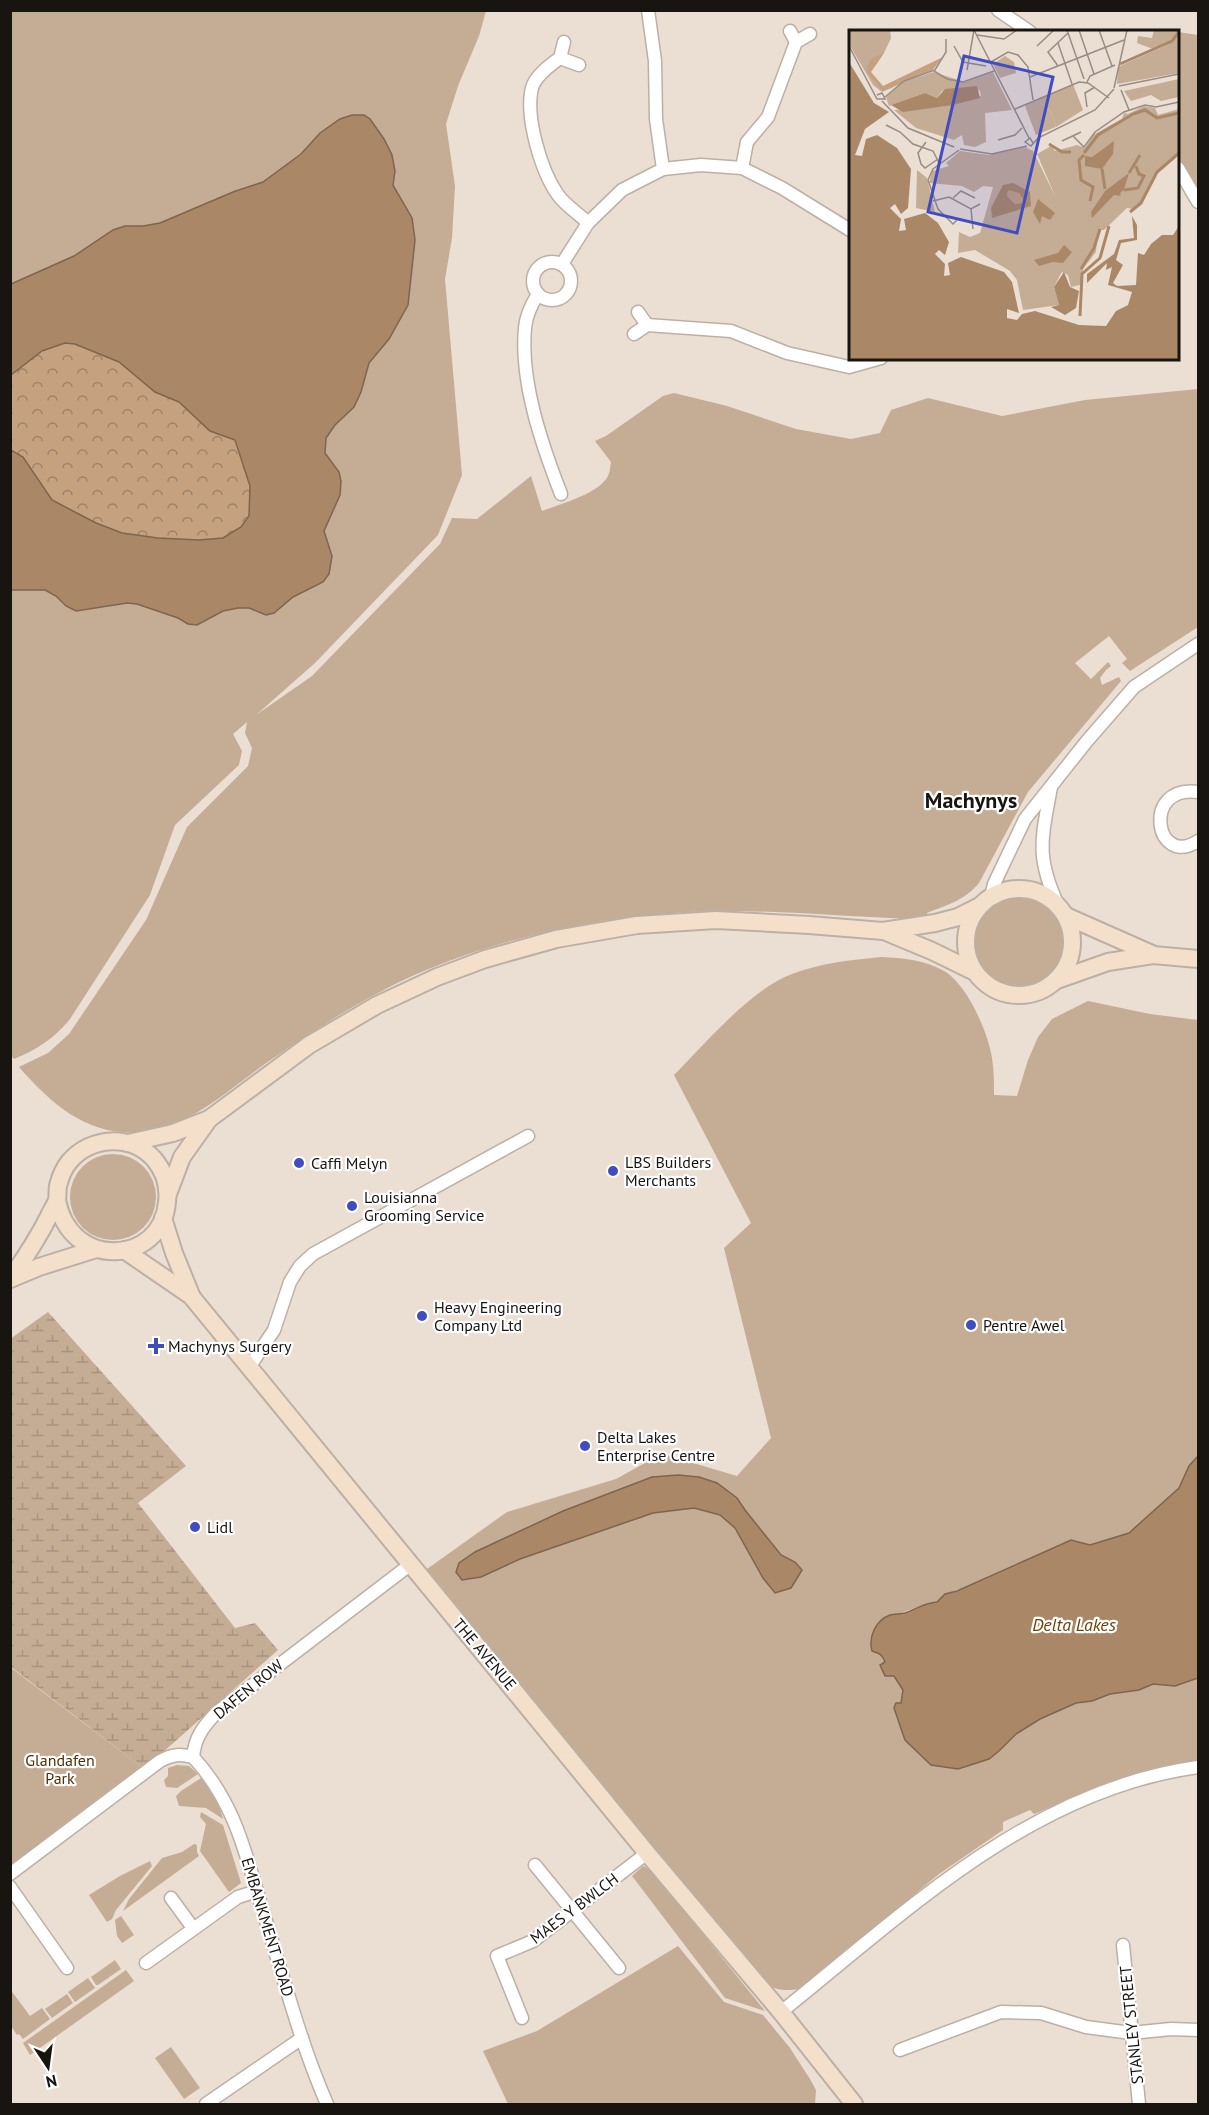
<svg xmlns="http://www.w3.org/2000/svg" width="1209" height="2115" font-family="'PT Sans',sans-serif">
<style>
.green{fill:#c5ac95;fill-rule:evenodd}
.forest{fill:url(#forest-crowns)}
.wetland{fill:url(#wetland-marsh)}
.water{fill:#aa8867;stroke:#7e654d;stroke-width:1.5}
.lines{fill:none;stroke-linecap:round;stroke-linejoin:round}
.street-casing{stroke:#bcb0a5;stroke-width:15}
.secondary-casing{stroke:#bcb0a5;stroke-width:20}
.street{stroke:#fff;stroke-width:12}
.secondary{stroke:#f3dfca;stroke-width:16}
.poi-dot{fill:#424cc1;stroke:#fff;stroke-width:2}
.labels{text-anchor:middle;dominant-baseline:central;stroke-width:4.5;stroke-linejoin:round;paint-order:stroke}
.poi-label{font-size:16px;fill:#181410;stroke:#fff;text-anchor:start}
.street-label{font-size:16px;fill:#181410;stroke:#fff}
.park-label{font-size:16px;fill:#522f03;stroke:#fff}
.water-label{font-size:18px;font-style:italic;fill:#704105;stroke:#fff}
.district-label{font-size:22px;font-weight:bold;fill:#181410;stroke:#fff}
.inset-river{fill:none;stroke:#aa8867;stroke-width:3}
.inset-road{fill:none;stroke:#978d85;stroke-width:1.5}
.view{fill:#424cc1;fill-opacity:0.15;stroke:#424cc1;stroke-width:3}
.inset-edge{fill:none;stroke:#181410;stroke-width:3}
</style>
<defs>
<pattern id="forest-crowns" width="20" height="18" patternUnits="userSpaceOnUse" patternTransform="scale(1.5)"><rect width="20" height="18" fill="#c5a17f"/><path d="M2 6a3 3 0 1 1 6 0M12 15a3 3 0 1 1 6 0" fill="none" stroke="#9f8267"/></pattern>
<pattern id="wetland-marsh" width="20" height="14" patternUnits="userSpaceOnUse" patternTransform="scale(1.5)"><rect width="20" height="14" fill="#c5ac95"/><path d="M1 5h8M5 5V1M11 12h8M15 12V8" fill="none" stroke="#a8937f"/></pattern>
</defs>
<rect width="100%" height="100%" fill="#ebded3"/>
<!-- green -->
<g class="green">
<path d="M 10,11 L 486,11 L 479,36 L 458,86 L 446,124 L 455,186 L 452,238 L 445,279 L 462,475 L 438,535 L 315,663 L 256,715 L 312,676 L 440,544 L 452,518 L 477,519 L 531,476 L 542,511 C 560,504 599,494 608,476 C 610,472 610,467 611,462 L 595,441 L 606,436 L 663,396 L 674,393 L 727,406 L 796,429 L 851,439 L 880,433 L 891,410 L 928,398 L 1002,416 L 1085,400 L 1198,389 L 1198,627 L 1130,671 L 1122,663 L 1127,659 L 1109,636 L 1075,663 L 1091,679 L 1108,662 L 1111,666 L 1106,670 L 1100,678 L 1102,685 L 1119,677 L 1121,681 L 1028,792 L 979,883 C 965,900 947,905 927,913 L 927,918 L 912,919 C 851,917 789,911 727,911 C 616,911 478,939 380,992 C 342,1012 307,1035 272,1059 C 237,1083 190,1127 148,1132 C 90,1138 55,1108 19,1067 L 48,1053 L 69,1034 L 146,920 L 187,827 L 248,766 L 252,748 L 245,733 L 247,722 L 233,734 L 242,751 L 239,765 L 175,825 L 150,895 L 70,1019 C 55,1038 36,1050 14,1059 L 10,1055 Z"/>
<path d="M 1178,32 L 1198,35 L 1198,193 L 1178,161 Z"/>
<circle cx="1020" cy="942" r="46"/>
<path d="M 881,957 C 903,958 925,960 944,971 C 967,984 988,1032 992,1058 C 994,1070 994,1083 994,1095 L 1017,1096 L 1028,1060 L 1038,1037 L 1052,1019 L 1088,1001 L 1150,1014 L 1198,1020 L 1198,1456 L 1189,1466 L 1179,1488 L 1129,1533 L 945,1594 L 937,1602 C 920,1604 907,1613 890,1615 L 872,1650 L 880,1653 L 884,1658 L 903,1690 L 901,1703 L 999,1751 L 1016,1734 L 1040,1719 L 1076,1703 L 1092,1701 L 1110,1694 L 1139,1690 L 1153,1684 L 1175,1686 L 1198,1678 L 1198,1763 L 1181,1765 L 1113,1781 L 1034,1814 L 1030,1810 L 1003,1822 L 1003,1830 L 939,1874 L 800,1989 C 784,1991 775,1991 762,1981 L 427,1569 L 507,1512 L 616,1479 L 654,1458 L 666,1455 L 737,1476 L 771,1438 L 724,1248 L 751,1223 L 674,1075 C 705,1044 751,989 792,974 C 821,963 850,960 881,957 ZM 678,1475 L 699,1477 L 716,1483 L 737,1498 L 745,1510 L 781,1555 L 795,1562 L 763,1578 L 735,1528 L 720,1515 L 694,1508 L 653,1513 L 520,1559 L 481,1577 L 563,1511 L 652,1477 Z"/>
<circle cx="113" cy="1197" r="43"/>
<path d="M 10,1667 L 144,1769 L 10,1870 Z"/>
<path d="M 177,1765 L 189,1766 L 198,1774 L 177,1788 L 166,1787 L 164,1780 L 168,1776 L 168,1768 Z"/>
<path d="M 201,1778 L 218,1801 L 223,1819 L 206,1808 L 179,1806 L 176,1796 L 181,1791 Z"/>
<path d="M 201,1812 L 223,1825 L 241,1883 L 229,1892 L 200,1851 L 206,1824 L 200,1817 Z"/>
<path d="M 194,1844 L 197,1845 L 197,1852 L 199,1856 L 123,1911 L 129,1899 L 162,1858 L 182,1852 Z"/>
<path d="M 150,1861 L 152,1866 L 116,1910 L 112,1919 L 107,1922 L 89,1895 L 120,1876 Z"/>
<path d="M 643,1866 L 651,1870 L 765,2011 L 725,1998 L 632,1876 Z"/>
<path d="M 121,1916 L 134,1935 L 122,1943 L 117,1936 L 115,1920 Z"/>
<path d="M 678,1946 L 724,2002 L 763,2015 L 790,2048 L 810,2079 L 816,2090 L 815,2104 L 508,2104 L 483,2051 L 537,2031 Z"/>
<path d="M 115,1960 L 121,1969 L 98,1985 L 96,1985 L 91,1977 Z"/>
<path d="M 126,1970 L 134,1981 L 30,2055 L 23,2043 Z"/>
<path d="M 88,1978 L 95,1988 L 75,2002 L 68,1992 Z"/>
<path d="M 10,1989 L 30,2016 L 42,2008 L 50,2019 L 23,2039 L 19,2034 L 17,2035 L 11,2026 Z"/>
<path d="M 67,1994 L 73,2003 L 52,2018 L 45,2009 Z"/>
<path d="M 171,2047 L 200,2088 L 184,2099 L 155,2058 Z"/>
</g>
<!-- forest -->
<path class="forest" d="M 65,343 L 82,345 L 119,362 L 155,392 L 179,402 L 210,431 L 235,440 L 250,486 L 249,516 L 241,527 L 223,538 L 199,540 L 158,538 L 122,533 L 96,523 L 51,500 L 23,457 L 11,450 L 10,375 L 42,351 Z"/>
<!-- wetland -->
<path class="wetland" d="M 48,1312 L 186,1466 L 138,1503 L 235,1628 L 255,1623 L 278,1650 L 144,1769 L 11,1667 L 10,1339 Z"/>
<!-- water -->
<g class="water">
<path d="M 352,115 L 364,115 L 370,119 L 384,139 L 392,155 L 395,171 L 393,185 L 412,218 L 415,240 L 408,305 L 389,339 L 369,363 L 361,392 L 354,407 L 335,425 L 326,438 L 325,453 L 339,472 L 341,481 L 340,495 L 324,531 L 332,556 L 329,574 L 323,582 L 293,597 L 274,613 L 266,615 L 249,608 L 238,608 L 223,611 L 197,625 L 188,624 L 178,618 L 137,604 L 127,603 L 76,611 L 66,606 L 56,596 L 45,590 L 11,590 L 11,450 L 23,457 L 52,500 L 96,523 L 122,533 L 158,538 L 199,540 L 223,538 L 241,527 L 249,516 L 250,486 L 235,440 L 210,431 L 179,402 L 155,392 L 119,362 L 75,344 L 65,343 L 42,351 L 11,375 L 11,284 L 74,256 L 113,230 L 125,226 L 143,226 L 160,223 L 233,192 L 263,182 L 301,154 L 320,133 L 340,119 Z"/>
<path d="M 1198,1456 L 1198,1678 L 1175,1686 L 1153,1684 L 1139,1690 L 1110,1694 L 1092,1701 L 1076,1703 L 1040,1719 L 1016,1734 L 999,1751 L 989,1759 L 958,1769 L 931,1765 L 905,1740 L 894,1708 L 896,1703 L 901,1703 L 903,1690 L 894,1676 L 885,1676 L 880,1665 L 885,1662 C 883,1655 879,1653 872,1651 C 868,1637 876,1620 890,1615 C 895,1614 900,1614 905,1613 C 916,1609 924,1603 937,1602 L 945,1594 L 957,1591 L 1071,1540 L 1090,1545 L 1129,1533 L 1179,1488 L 1189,1466 Z"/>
<path d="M 678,1475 L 699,1477 L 717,1483 L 737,1498 L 745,1510 L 781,1555 L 795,1562 L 802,1570 L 791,1588 L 775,1593 L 763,1578 L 735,1528 L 720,1515 L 694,1508 L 653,1513 L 520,1559 L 481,1577 L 462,1580 L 456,1572 L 459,1563 L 475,1552 L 563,1511 L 652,1477 Z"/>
</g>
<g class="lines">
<!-- street casing -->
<g class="street-casing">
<g id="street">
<path d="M 648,10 L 655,61 L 656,119 L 663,169"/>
<path d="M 998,10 L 1030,32"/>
<path d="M 790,31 L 796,42 L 810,34"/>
<path d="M 564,42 L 560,58 C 550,65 535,76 532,88 C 525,117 541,171 558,195 C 565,205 579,214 588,223"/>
<path d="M 560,58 L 579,65"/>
<path d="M 742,168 L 747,142 L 768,117 L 796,42"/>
<path d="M 1178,168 L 1198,202"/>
<circle cx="552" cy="281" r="19"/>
<path d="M 562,264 L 588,223 L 622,190 L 663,169 L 701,165 L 742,168 L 782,188 L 850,230"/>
<path d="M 538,294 C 531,305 526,315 525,328 C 520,382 542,445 561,494"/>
<path d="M 647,325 L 731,331 L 787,353 L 849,367 L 881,358"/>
<path d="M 634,334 L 647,325 L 638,312"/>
<path d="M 1051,787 C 1042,838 1035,855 1058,905"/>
<path d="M 1198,792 C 1141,784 1155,869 1198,841"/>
<path d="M 991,897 L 994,884 L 1025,819 L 1087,741 L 1134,687 L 1198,644"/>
<path d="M 250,1366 L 274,1330 L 290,1282 L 300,1266 L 313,1254 L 528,1136"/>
<path d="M 193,1757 C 233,1800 245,1850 261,1905 C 282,1971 299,2040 327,2104"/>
<path d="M 193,1757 C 195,1737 203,1727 216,1713 L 411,1564"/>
<path d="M 535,1865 L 619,1968"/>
<path d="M 10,1874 L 160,1761 C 173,1754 180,1754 193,1757"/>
<path d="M 10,1887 L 67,1968"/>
<path d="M 171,1898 L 193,1928"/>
<path d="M 1123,1945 L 1139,2104"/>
<path d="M 146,1963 L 238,1897 L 257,1891"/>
<path d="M 781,2012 C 907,1911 1031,1790 1198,1767"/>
<path d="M 522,2018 L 497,1956 L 533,1941 L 647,1853"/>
<path d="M 900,2050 L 1001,2012 L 1041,2013 L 1086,2027 L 1131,2033 L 1171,2029 L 1198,2030"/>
<path d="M 206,2104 L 302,2038"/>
</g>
</g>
<!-- secondary casing -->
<g class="secondary-casing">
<g id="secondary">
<circle cx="1019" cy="942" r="53"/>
<path d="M 1066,916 L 1152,954"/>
<path d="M 884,931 L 932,951 L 975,972"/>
<path d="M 1057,980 L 1108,962 L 1153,955 L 1198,959"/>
<path d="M 128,1143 L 173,1133 L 209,1119 L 309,1045 L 377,1005 L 437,977 L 485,959 L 556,939 L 637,925 L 716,920 L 809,925 L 883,931 L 935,923 L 958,917 L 978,907"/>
<path d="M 168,1194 L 182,1157 L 209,1119"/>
<path d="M 163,1218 L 174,1253 L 191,1295"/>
<path d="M 124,1250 L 191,1296 L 647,1853 L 781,2012 L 854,2104"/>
<path d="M 10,1279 C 25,1258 38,1238 49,1216 C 51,1211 55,1206 57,1200 C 58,1196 57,1191 58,1186 C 60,1178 64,1168 69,1162 C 91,1136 131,1134 154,1159 C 164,1171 169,1186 167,1202 C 162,1265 70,1271 57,1200"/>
<path d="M 10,1279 L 39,1267 L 96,1249"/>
</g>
</g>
<!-- street -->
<use href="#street" class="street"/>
<!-- secondary -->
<use href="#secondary" class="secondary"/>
</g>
<!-- markers -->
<g class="poi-dot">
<circle cx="299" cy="1163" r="6"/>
<circle cx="613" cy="1171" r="6"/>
<circle cx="352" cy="1206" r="6"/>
<circle cx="422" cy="1316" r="6"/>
<circle cx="971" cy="1325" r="6"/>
<path d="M153 1337h6v6h6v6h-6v6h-6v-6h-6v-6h6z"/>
<circle cx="585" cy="1446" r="6"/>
<circle cx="195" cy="1527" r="6"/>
</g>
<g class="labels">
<!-- poi labels -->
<g class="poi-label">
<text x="625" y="1162">LBS Builders<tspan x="625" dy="18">Merchants</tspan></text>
<text x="311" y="1163">Caffi Melyn</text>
<text x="364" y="1197">Louisianna<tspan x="364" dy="18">Grooming Service</tspan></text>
<text x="434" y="1307">Heavy Engineering<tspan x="434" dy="18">Company Ltd</tspan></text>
<text x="983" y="1325">Pentre Awel</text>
<text x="168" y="1346">Machynys Surgery</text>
<text x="597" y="1437">Delta Lakes<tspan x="597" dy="18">Enterprise Centre</tspan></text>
<text x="207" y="1527">Lidl</text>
</g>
<!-- street labels -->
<g class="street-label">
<text transform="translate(485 1654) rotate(50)">THE AVENUE</text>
<text transform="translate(248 1689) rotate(-39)">DAFEN ROW</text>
<text transform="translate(574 1908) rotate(-37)">MAES Y BWLCH</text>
<text transform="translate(268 1927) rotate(73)">EMBANKMENT ROAD</text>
<text transform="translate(1131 2025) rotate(-96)">STANLEY STREET</text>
</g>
<!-- park labels -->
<g class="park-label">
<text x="60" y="1760">Glandafen<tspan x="60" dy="18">Park</tspan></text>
</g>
<!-- water labels -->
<g class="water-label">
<text x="1074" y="1624">Delta Lakes</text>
</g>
<!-- district labels -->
<g class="district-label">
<text x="971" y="800">Machynys</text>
</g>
</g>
<!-- overview -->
<g transform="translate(849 30)">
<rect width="330" height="330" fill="#ebded3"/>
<path d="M 0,0 L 41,0 L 42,8 L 35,23 L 24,39 L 17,42 L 36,60 L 45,56 L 43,58 L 33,62 L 24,55 L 0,14 ZM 305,0 L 330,0 L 330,43 L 268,54 L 269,37 L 318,15 L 304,19 L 288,13 L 289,6 L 303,8 ZM 156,26 L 165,32 L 167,43 L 151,48 L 144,34 ZM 84,42 L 116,52 L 144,42 L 163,80 L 136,83 L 137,112 L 126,117 L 115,115 L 113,105 L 105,110 L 67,98 L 45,80 L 96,76 L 132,66 L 131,61 L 123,57 L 109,58 L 93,61 L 88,68 L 76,63 L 40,76 L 37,67 L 52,53 ZM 330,49 L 330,67 L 312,71 L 302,65 L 282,71 L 275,61 ZM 224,54 L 234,80 L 207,97 L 202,82 L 188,70 ZM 295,76 L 306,78 L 309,85 L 330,79 L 330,125 L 308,144 L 292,175 L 286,179 L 278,178 L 255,200 L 249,200 L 247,222 L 234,239 L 231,255 L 222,257 L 219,245 L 213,242 L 211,245 L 205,257 L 210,275 L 174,280 L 168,250 L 161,241 L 126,220 L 109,223 L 110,202 L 121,207 L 131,203 L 144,157 L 134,156 L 125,162 L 113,156 L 80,153 L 83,141 L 100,136 L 97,133 L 111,121 L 140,125 L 176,117 L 184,121 L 207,168 L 188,124 L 202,116 L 206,121 L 228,115 L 236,118 L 244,105 L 273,89 L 275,83 L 279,84 ZM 68,140 L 78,148 L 86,182 L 67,178 Z" fill="#c5ac95"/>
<path d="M 35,23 L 22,42 L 34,56 L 94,27 L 83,41 L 34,61 L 17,42 L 22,29 ZM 159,160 L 168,161 L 178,173 L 169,176 L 158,166 Z" fill="#c5a17f"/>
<path d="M 188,70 L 202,82 L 207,97 L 187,105 L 176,76 Z" fill="#c5ac95"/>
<path d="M 0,32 L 25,73 L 40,82 L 16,99 L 6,125 L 13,126 L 17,109 L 28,105 L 48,118 L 62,139 L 59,178 L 52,184 L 46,174 L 41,178 L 52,189 L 50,201 L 57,200 L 55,189 L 76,183 L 89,193 L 100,212 L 96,225 L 90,220 L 86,224 L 96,234 L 95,246 L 101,245 L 99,233 L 112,227 L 155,242 L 163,252 L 170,283 L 158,279 L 158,288 L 168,290 L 173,284 L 186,281 L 230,295 L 257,296 L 267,281 L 279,275 L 283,262 L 259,255 L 263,237 L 257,240 L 258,233 L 238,253 L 238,244 L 265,224 L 270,210 L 285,208 L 283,186 L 288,195 L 288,210 L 272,213 L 267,230 L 274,235 L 264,253 L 268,256 L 287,255 L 289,223 L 295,225 L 302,214 L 313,205 L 324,205 L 330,196 L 330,330 L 0,330 ZM 128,56 L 131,68 L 104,75 L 54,82 L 42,75 L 76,63 L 88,68 L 96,59 ZM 265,111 L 264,124 L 253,139 L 236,136 L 236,126 L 243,127 ZM 280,143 L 275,160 L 271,163 L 272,166 L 265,165 L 243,188 L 242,182 L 256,161 ZM 164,153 L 181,162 L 182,176 L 143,188 L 142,178 L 154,155 ZM 159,160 L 170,163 L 177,173 L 166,174 L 158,166 ZM 189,169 L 206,183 L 201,190 L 193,186 L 191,194 L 184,182 ZM 215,215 L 223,222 L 214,233 L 204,232 L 190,236 L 185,230 L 209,223 ZM 215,242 L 221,257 L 230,261 L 227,278 L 216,285 L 202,277 L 210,275 L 205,257 Z" fill="#aa8867" fill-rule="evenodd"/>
<path class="inset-river" d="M 271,34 L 323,11 L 330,2M 200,114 L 213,122 L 222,122M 235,123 L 249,105 L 284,84 L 296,80 L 308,88 L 330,83M 235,125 L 230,130 L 232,150 L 244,157 L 241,171M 253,139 L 256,159M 280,143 L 291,125M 275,160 L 289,158 L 295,146 L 290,144 L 287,136M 281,182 L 292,173 L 308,142 L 330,123M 232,239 L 245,218 L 251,199M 231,286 L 233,244 L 251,228 L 260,196"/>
<path class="inset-road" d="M 125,0 L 180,108M 218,0 L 235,49M 230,0 L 245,44M 250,0 L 263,36M 128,5 L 155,9 L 168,0M 209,13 L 223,54M 0,16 L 28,69 L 36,69 L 33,63 L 28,65M 105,16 L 114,32 L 137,36M 188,16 L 205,0M 142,32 L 159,22 L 169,25 L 179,37 L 184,70M 209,36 L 199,22 L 219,3M 118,40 L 125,0M 85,41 L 98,49 L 114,52 L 145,41M 181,47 L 275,10M 238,52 L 241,46 L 266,35M 270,56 L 330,44M 265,58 L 278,0M 272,60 L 280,80M 36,67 L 55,51 L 86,40 L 97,22 L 97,9M 33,71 L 59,98 L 105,117M 238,77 L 236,63 L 246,57M 166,79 L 230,52 L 239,53 L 260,68M 37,95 L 51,102 L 64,114 L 84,121 L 91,135M 224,106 L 235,117 L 246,102 L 275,82 L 296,75 L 307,77 L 330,72M 149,110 L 166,105 L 173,98M 213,111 L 232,102M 77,112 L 69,123 L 72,134 L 76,138 L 89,129M 184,113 L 181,108 L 176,112 L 182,116 L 189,108 L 246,80 L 265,59M 111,119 L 143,124 L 178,116M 104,168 L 112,161 L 126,168M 84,171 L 100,167 L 122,179 L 131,174M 122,179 L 124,199M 108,190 L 104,194 L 89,179 L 79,150 L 84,139 L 110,120"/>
<path class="view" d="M 115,26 L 204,47 L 168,203 L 79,182 Z"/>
<rect width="330" height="330" class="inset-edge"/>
</g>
<!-- border -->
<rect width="1209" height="2115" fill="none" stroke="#181410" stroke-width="24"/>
<!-- north arrow -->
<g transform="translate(48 2067) rotate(167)" stroke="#ffffff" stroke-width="4.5" paint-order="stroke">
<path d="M0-4.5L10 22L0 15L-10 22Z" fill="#181410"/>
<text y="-9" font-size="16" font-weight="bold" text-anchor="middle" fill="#181410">N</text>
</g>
</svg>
